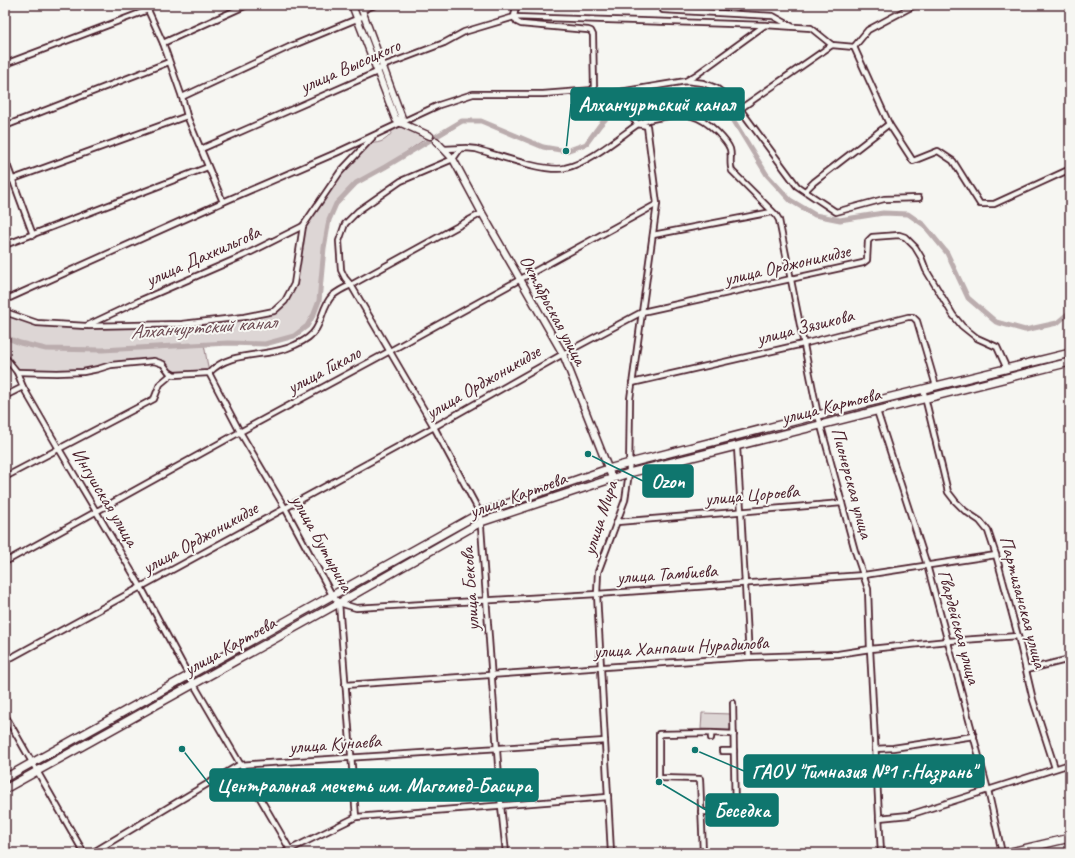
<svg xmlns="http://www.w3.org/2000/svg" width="1075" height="858" font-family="Caveat,sans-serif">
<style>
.green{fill:#ddd6d5;stroke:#947a80}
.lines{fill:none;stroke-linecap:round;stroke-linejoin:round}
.canal{stroke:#bbadae;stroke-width:5}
.minor-casing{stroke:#4a1f2b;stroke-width:8}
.tertiary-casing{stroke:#4a1f2b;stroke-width:9}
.secondary-casing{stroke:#4a1f2b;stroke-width:10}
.minor{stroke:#f6f6f2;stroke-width:4.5}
.tertiary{stroke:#f6f6f2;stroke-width:6}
.secondary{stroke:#f6f6f2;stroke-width:7}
.labels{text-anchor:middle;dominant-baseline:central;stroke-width:4;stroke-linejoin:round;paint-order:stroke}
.street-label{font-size:19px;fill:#4a1f2b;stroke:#f6f6f2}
.water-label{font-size:20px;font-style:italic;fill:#6c4a52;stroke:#f6f6f2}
.leader{fill:none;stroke:#0f766e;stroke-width:1.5}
.callout-dot{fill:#0f766e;stroke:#f6f6f2;stroke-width:1.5}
.callout{fill:#0f766e;stroke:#0f766e;stroke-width:1.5}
.callout-label{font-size:20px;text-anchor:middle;font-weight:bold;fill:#fff}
</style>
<rect width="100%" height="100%" fill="#f6f6f2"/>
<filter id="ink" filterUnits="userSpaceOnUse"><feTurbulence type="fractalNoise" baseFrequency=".025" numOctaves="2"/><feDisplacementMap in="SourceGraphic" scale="8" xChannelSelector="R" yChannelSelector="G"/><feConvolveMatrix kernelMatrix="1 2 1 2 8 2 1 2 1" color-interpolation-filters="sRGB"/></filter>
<g filter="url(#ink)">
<!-- green -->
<g class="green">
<path d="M 398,127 L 404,127 L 428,137 L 385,167 L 356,183 L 336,204 L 329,220 L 324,248 L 319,301 L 314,314 L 307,326 L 294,336 L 265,344 L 228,343 L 204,344 L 209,373 L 174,375 L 159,362 L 111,365 L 83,372 L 17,372 L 5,357 L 5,312 L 37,323 L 86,326 L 182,324 L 274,311 L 285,301 L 294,284 L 303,226 L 340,172 L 370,143 C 380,144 390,139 393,129 Z"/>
<path d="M 702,713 L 731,714 L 730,730 L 701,729 Z"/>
</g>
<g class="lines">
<!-- canal -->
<path class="canal" d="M 5,337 L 20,343 L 46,349 L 102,350 L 228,343 L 265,344 L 294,336 L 307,326 L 314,314 L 319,301 L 324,248 L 329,220 L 336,204 L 356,183 L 385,167 L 462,121 L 481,121 L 543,147 L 566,151 L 586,144 L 600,125 L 622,101 L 682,94 L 706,95 L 726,108 L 767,175 L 790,200 L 815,215 L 840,220 L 883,213 L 908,214 L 924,225 L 947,253 L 968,298 L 996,322 L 1025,330 L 1057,323 L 1070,312"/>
<!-- minor casing -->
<g class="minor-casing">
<g id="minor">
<path d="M 147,5 L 148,10 L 163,43 L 182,97 L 187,116 L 223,202"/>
<path d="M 663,5 L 663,10 L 773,16 L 791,26"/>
<path d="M 362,10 L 375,5"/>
<path d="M 514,17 L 517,22 L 521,24 L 588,30 L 591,31 L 593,35 L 594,90"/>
<path d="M 514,17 L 516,5"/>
<path d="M 163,43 L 247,5"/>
<path d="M 854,47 L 889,124 L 913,161 L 938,151 L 953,161 L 980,204 L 994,204 L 1066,171 L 1070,174"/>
<path d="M 5,64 L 148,10"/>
<path d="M 686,81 L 696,75 L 765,25 L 811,28 L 832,45 L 854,47 L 868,30 L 915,5"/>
<path d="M 608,94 L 638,124 L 647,126 L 657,204 L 630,399 L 629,473 L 625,500 L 598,572 L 597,594 L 611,853"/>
<path d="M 182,97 L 289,47 L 364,16"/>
<path d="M 740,109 L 832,45"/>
<path d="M 5,126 L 169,62"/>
<path d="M 201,149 L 377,72 L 383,66 L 444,43 L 464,32 L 514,17 L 765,25"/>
<path d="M 444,149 L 466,148 L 476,149 C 497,155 547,173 565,168 C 589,163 618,138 638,124 C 645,120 653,119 662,117 C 686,112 699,114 717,132 C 722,137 728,143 730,149 C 732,156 729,164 732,171 L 776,215 L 779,220 L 818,415 L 855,551 L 868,589 L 870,649 L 881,853"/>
<path d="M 460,149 L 453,159 L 401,181 L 358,211 L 345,224 L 339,241 L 340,255 L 341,270 L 345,278 L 351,285 L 434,427 L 480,513 L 501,806 L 506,853"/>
<path d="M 5,159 L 33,235"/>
<path d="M 5,182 L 187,116"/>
<path d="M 805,191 L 814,182 L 889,124"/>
<path d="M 653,235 L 772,212"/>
<path d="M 5,245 L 208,167"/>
<path d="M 5,300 L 223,202 L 336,153 L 439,105 L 473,94 L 543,94 L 594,90 L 599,93 L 608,94 L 686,81 L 703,83 L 716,88 L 732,100 L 740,109 L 797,186 L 836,212 L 884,199 L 919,198"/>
<path d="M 5,312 L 37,323 L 86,326 L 139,301 L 245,255 L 303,226 L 340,172 L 372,138"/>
<path d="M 88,326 L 182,324 L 244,317 L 274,311 L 285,301 L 294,284 L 303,226"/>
<path d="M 5,357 L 17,372 L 23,387 L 59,449 L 141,587 L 189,676 L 292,853"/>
<path d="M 17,372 L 57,373 L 83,372 L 98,369 L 111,365 L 154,361 L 163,364 L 169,372 L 174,375 L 209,373 C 231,349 267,359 295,345 C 302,342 312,336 316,329 C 323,318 323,305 332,296 C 338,291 344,288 351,285 L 482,213"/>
<path d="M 209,373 L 240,432 L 285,508 L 332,595 L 339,603 L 356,817"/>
<path d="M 632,383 L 803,344 L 908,317 L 913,317 L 917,321 L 936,386"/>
<path d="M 923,389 L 948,492 L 955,501 L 965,511 L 980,521 L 988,531 L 996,555 L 1018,636 L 1033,700 L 1055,768"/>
<path d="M 5,396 L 23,387"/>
<path d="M 877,411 L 927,565 L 988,790 L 1002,853"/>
<path d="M 737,447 L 741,511 L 749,657"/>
<path d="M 5,477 L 154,399 L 160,384 L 172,374"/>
<path d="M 617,522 L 842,503"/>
<path d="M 5,562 L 240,432 L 390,351 L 657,204"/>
<path d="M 339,603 L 356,608 L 597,594 L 864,575 L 996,555"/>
<path d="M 5,661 L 434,427 L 563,354 L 642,312 L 863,263 L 867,260 L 868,241 L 872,237 L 899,235 L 905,237 L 915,247 L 921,257 L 926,270 L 953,315 L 962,326 L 977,338 L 997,347 L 1007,369"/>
<path d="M 1026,670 L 1070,659"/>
<path d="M 345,685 L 749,657 L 838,654 L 870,649 L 948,641 L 1018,636"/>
<path d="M 5,715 L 84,853"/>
<path d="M 711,738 L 711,733 L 734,734"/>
<path d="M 875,749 L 893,748 L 974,736"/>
<path d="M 722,751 L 734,751"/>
<path d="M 701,812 L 735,812 L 733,703"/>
<path d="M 879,818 L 909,815 L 1070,764"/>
<path d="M 92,853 L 239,765 L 605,741"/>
<path d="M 283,853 L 356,817 L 608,797"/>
<path d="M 703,853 L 700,779 L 659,778 L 659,734 L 711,733"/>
</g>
</g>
<!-- tertiary casing -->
<g class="tertiary-casing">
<g id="tertiary">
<path d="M 352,5 L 396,120 L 399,120 L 401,123 L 430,136"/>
<path d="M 360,5 L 402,118 L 399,120"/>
<path d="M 436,141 L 453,159 L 482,213 L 563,354 L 612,478"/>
</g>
</g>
<!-- secondary casing -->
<g class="secondary-casing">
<g id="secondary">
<path d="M 5,778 L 480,513 L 608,469 L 630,463 L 818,415 L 1070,353"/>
<path d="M 5,789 L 339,603 L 481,522 L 629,473 L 1070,362"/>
<path d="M 1006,853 L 1070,838"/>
</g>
</g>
<!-- minor -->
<use href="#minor" class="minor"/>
<!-- tertiary -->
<use href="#tertiary" class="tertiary"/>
<!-- secondary -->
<use href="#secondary" class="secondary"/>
</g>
</g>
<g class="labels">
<!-- street labels -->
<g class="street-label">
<text transform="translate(350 66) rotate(-24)">улица Высоцкого</text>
<text transform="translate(203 256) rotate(-24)">улица Дахкильгова</text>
<text transform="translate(787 265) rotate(-13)">улица Орджоникидзе</text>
<text transform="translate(553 310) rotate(62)">Октябрьская улица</text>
<text transform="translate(805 327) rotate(-14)">улица Зязикова</text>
<text transform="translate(324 370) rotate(-28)">улица Гикало</text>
<text transform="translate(483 382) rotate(-30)">улица Орджоникидзе</text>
<text transform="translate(831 406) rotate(-14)">улица Картоева</text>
<text transform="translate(852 483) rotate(75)">Пионерская улица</text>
<text transform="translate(518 495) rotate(-20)">улица Картоева</text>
<text transform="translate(752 495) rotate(-5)">улица Цороева</text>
<text transform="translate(105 497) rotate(59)">Ингушская улица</text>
<text transform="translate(600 518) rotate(-72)">улица Мира</text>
<text transform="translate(200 538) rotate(-29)">улица Орджоникидзе</text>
<text transform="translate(322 543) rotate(61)">улица Бутырина</text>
<text transform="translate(667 574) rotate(-4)">улица Тамбиева</text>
<text transform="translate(470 589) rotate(-94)">улица Бекова</text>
<text transform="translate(1023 602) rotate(75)">Партизанская улица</text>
<text transform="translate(959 627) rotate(75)">Гвардейская улица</text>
<text transform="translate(230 646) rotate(-29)">улица Картоева</text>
<text transform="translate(681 647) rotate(-3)">улица Ханпаши Нурадилова</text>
<text transform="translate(335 744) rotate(-4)">улица Кунаева</text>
</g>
<!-- water labels -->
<g class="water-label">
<text transform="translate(203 327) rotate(-4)">Алханчуртский канал</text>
</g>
</g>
<!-- callouts -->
<path class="leader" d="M566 151L571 104M588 454L643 481M695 750L744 771M182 749L210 785M659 782L706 810"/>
<g class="callout-dot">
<circle cx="566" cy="151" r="4"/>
<circle cx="588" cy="454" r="4"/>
<circle cx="695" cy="750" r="4"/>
<circle cx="182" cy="749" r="4"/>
<circle cx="659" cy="782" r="4"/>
</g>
<g class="callout">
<rect x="571" y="88" width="173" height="32" rx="4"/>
<rect x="643" y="465" width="50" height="32" rx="4"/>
<rect x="744" y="755" width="240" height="32" rx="4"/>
<rect x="210" y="769" width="328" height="32" rx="4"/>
<rect x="706" y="794" width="72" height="32" rx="4"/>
</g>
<g class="callout-label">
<text x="657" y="111">Алханчуртский канал</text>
<text x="668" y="488">Ozon</text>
<text x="864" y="778">ГАОУ "Гимназия №1 г.Назрань"</text>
<text x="374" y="792">Центральная мечеть им. Магомед-Басира</text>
<text x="742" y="817">Беседка</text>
</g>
<!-- margin -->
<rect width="1075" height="858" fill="none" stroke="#f6f6f2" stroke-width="20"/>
<rect x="10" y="10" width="1055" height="838" fill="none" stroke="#4a1f2b" stroke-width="1.5" filter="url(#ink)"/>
</svg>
